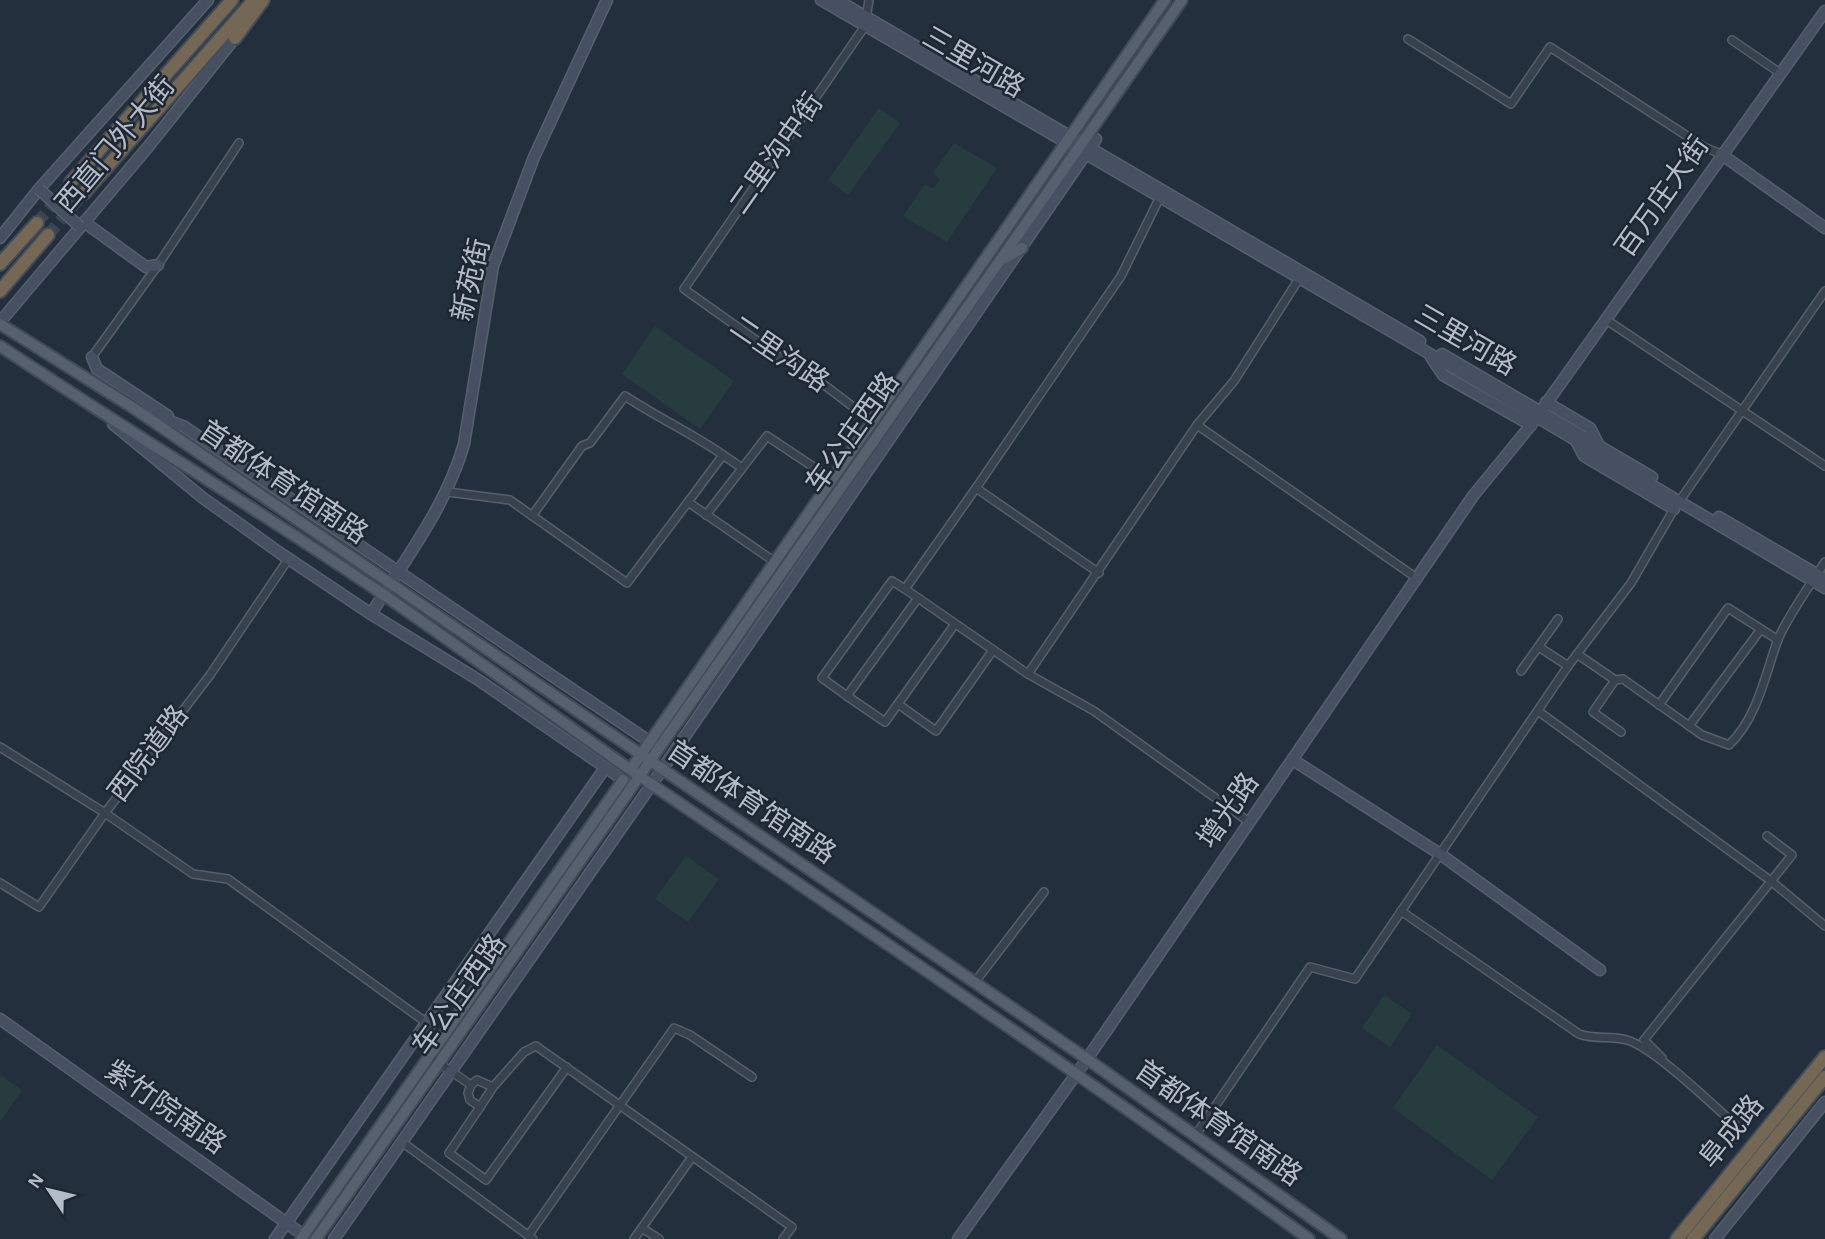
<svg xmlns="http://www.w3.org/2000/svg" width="1825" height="1239" font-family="'Alegreya Sans','Noto Sans SC',sans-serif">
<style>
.green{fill:#263c3f}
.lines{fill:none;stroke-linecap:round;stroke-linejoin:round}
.highway-tunnel{stroke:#3a4453;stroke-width:12;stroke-dasharray:12 6;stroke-linecap:butt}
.street-casing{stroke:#565f6c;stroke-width:10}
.secondary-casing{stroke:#565f6c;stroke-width:13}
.primary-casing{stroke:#414a57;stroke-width:14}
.highway-casing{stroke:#434c59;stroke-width:16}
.street{stroke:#38414e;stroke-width:7}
.secondary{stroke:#465061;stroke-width:10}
.primary{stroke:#56606e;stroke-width:10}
.highway{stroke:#746855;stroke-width:12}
.secondary-bridge-casing{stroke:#565f6c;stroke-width:13;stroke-linecap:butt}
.secondary-bridge{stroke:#465061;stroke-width:10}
.labels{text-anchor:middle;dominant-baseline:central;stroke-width:5;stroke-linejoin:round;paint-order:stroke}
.street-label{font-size:28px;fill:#b4bcc9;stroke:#1d2633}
</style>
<rect width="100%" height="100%" fill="#242f3e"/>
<!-- green -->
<g class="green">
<path d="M 879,108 L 900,123 L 848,195 L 828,180 Z"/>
<path d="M 954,143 L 997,168 L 947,242 L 903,216 L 925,184 L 933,189 L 940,179 L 933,173 Z"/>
<path d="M 655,326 L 734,381 L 700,429 L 622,374 Z"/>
<path d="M 686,856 L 719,879 L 688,922 L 655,899 Z"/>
<path d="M 1384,995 L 1412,1014 L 1390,1047 L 1362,1028 Z"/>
<path d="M 1437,1045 L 1538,1117 L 1492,1180 L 1393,1108 Z"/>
<path d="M 0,1075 L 22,1090 L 0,1122 Z"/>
</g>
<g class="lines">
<!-- highway-tunnel -->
<g class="highway-tunnel">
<path d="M 37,223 L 71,182"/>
<path d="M 48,235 L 84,193"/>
</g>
<!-- street casing -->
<g class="street-casing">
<g id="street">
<path d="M 869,0 L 865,26 L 684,289 L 781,358 L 798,365 L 873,422"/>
<path d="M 1408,39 L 1511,104 L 1550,47 L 1704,147 L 1721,154"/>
<path d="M 1732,40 L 1780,73"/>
<path d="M 1605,319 L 1825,466"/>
<path d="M 92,357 L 158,265 L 239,143"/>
<path d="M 1197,425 L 1418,579"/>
<path d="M 723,455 L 742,468"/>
<path d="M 976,488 L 905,589 L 1028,674 L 1094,711 L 1249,822"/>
<path d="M 448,492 L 510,500 L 627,583 L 688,502 L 775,562"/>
<path d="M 706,515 L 767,436 L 833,480"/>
<path d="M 532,516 L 582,446 L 590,443 L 625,396 C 658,418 690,432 723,455 L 688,502"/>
<path d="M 1099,573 L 976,488 L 1121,276 L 1161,195"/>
<path d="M 905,589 L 892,581 L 822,678 L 847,696 L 918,598"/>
<path d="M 1539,647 L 1568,666"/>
<path d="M 1577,654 L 1615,680 L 1623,679 L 1702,735 L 1729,745 C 1757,718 1765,676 1777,642 C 1785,620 1812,582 1825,562"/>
<path d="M 1521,671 L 1558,619"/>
<path d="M 1028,674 L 1197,425 L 1234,381 L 1302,274"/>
<path d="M 1615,680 L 1593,712 L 1621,732"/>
<path d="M 847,696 L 885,722 L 955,624"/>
<path d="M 898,704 L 936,731 L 993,650"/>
<path d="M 1659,705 L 1728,608 L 1778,640"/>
<path d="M 1538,711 L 1771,881 L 1825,926"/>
<path d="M 1689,726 L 1761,629"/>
<path d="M 0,747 L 105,813 L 193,874 L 228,879 L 431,1026"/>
<path d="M 0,883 L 39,907 L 105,813 L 210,675 L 285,564"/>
<path d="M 1401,911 L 1579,1034 C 1595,1040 1611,1035 1627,1040 C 1655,1048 1716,1108 1741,1130"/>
<path d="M 975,982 L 1044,892"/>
<path d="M 1662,1058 L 1644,1040 L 1792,855 L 1767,836"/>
<path d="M 436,1061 L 471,1085 L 468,1093 L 470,1100 L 480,1107 L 493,1087 L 477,1080 L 471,1085"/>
<path d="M 493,1087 L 524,1052 L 536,1046 L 792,1227 L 783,1239"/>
<path d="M 480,1107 L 449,1153 L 486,1180 L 567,1067"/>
<path d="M 1195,1136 L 1310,967 L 1355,979 L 1568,666 L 1631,583 L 1674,509 L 1825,291"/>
<path d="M 402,1142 L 533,1239"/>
<path d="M 642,1228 L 659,1239"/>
<path d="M 528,1236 L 674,1028 L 690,1035 L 752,1077"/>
<path d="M 634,1239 L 692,1157"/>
</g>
</g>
<!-- secondary casing -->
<g class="secondary-casing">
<g id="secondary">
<path d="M 821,0 L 1449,365 L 1825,588"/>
<path d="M 837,0 L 1420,341"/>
<path d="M 1721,154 L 1825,228"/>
<path d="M 84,222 L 146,267 L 158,265"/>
<path d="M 0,238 L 39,189 L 208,0"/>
<path d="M 0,322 L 148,147 L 238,34"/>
<path d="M 1442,354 L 1652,477"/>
<path d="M 92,357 L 97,369 L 168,416"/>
<path d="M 1431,357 L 1443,375 L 1531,425"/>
<path d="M 1546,402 L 1590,428 L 1598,444"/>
<path d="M 142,411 L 183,426 L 656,746"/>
<path d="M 113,424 L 203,498 L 280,553 L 371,614 L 477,679 L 628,783"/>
<path d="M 1576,441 L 1584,456 L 1674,509"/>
<path d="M 1719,517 L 1825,579"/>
<path d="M 371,614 C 405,559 446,507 464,444 L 493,266 L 534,157 L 607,0"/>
<path d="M 1293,760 L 1440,854 L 1600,970"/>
<path d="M 0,1019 L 309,1239"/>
<path d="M 275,1239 L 605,768"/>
<path d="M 334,1239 L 652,784 L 1096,139"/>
<path d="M 958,1239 L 1087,1059 L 1473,496 L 1531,425 L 1825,11"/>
<path d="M 1715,1239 L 1825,1102"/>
</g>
</g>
<!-- primary casing -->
<g class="primary-casing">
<g id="primary">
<path d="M 1005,258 L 1022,248"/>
<path d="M 0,324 L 132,407 L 1087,1059 L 1341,1239"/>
<path d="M 0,346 C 126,430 256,508 381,593 C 473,656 562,723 654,786 C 874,935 1094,1083 1309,1239"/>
<path d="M 631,769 L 1165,0"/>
<path d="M 301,1239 L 623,780"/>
<path d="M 316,1239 L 1182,0"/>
</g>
</g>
<!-- highway casing -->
<g class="highway-casing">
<g id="highway">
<path d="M 235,38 L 263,0"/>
<path d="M 71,182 L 232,0"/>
<path d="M 84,193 L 254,0"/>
<path d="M 0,264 L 37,223"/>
<path d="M 0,291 L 48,235"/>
<path d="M 1677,1239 L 1825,1057"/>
<path d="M 1693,1239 L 1825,1077"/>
</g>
</g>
<!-- street -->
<use href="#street" class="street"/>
<!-- secondary -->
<use href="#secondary" class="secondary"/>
<!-- primary -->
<use href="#primary" class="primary"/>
<!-- highway -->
<use href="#highway" class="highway"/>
<!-- secondary-bridge casing -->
<g class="secondary-bridge-casing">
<path id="secondary-bridge" d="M 39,189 L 80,227"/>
</g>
<!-- secondary-bridge -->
<use href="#secondary-bridge" class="secondary-bridge"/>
</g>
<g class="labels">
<!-- street labels -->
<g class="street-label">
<text transform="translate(973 63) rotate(30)">三里河路</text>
<text transform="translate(116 145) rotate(-50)">西直门外大街</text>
<text transform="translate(777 154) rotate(-55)">二里沟中街</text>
<text transform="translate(1663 197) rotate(-55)">百万庄大街</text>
<text transform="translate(472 280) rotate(-77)">新苑街</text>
<text transform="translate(1465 341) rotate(30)">三里河路</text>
<text transform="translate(779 355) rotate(34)">二里沟路</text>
<text transform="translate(853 433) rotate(-55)">车公庄西路</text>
<text transform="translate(283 483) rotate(34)">首都体育馆南路</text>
<text transform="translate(149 754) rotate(-53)">西院道路</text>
<text transform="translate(751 803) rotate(34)">首都体育馆南路</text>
<text transform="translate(1229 811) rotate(-55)">增光路</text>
<text transform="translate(460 995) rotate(-55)">车公庄西路</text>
<text transform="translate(165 1108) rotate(35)">紫竹院南路</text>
<text transform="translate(1218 1124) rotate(35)">首都体育馆南路</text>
<text transform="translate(1732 1132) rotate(-51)">阜成路</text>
</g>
</g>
<!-- north arrow -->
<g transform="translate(49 1190) rotate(305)" stroke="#1d2633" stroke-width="5" paint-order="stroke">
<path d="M0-5L12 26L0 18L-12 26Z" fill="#b4bcc9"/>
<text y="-10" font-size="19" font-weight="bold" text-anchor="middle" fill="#b4bcc9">N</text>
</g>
</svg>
